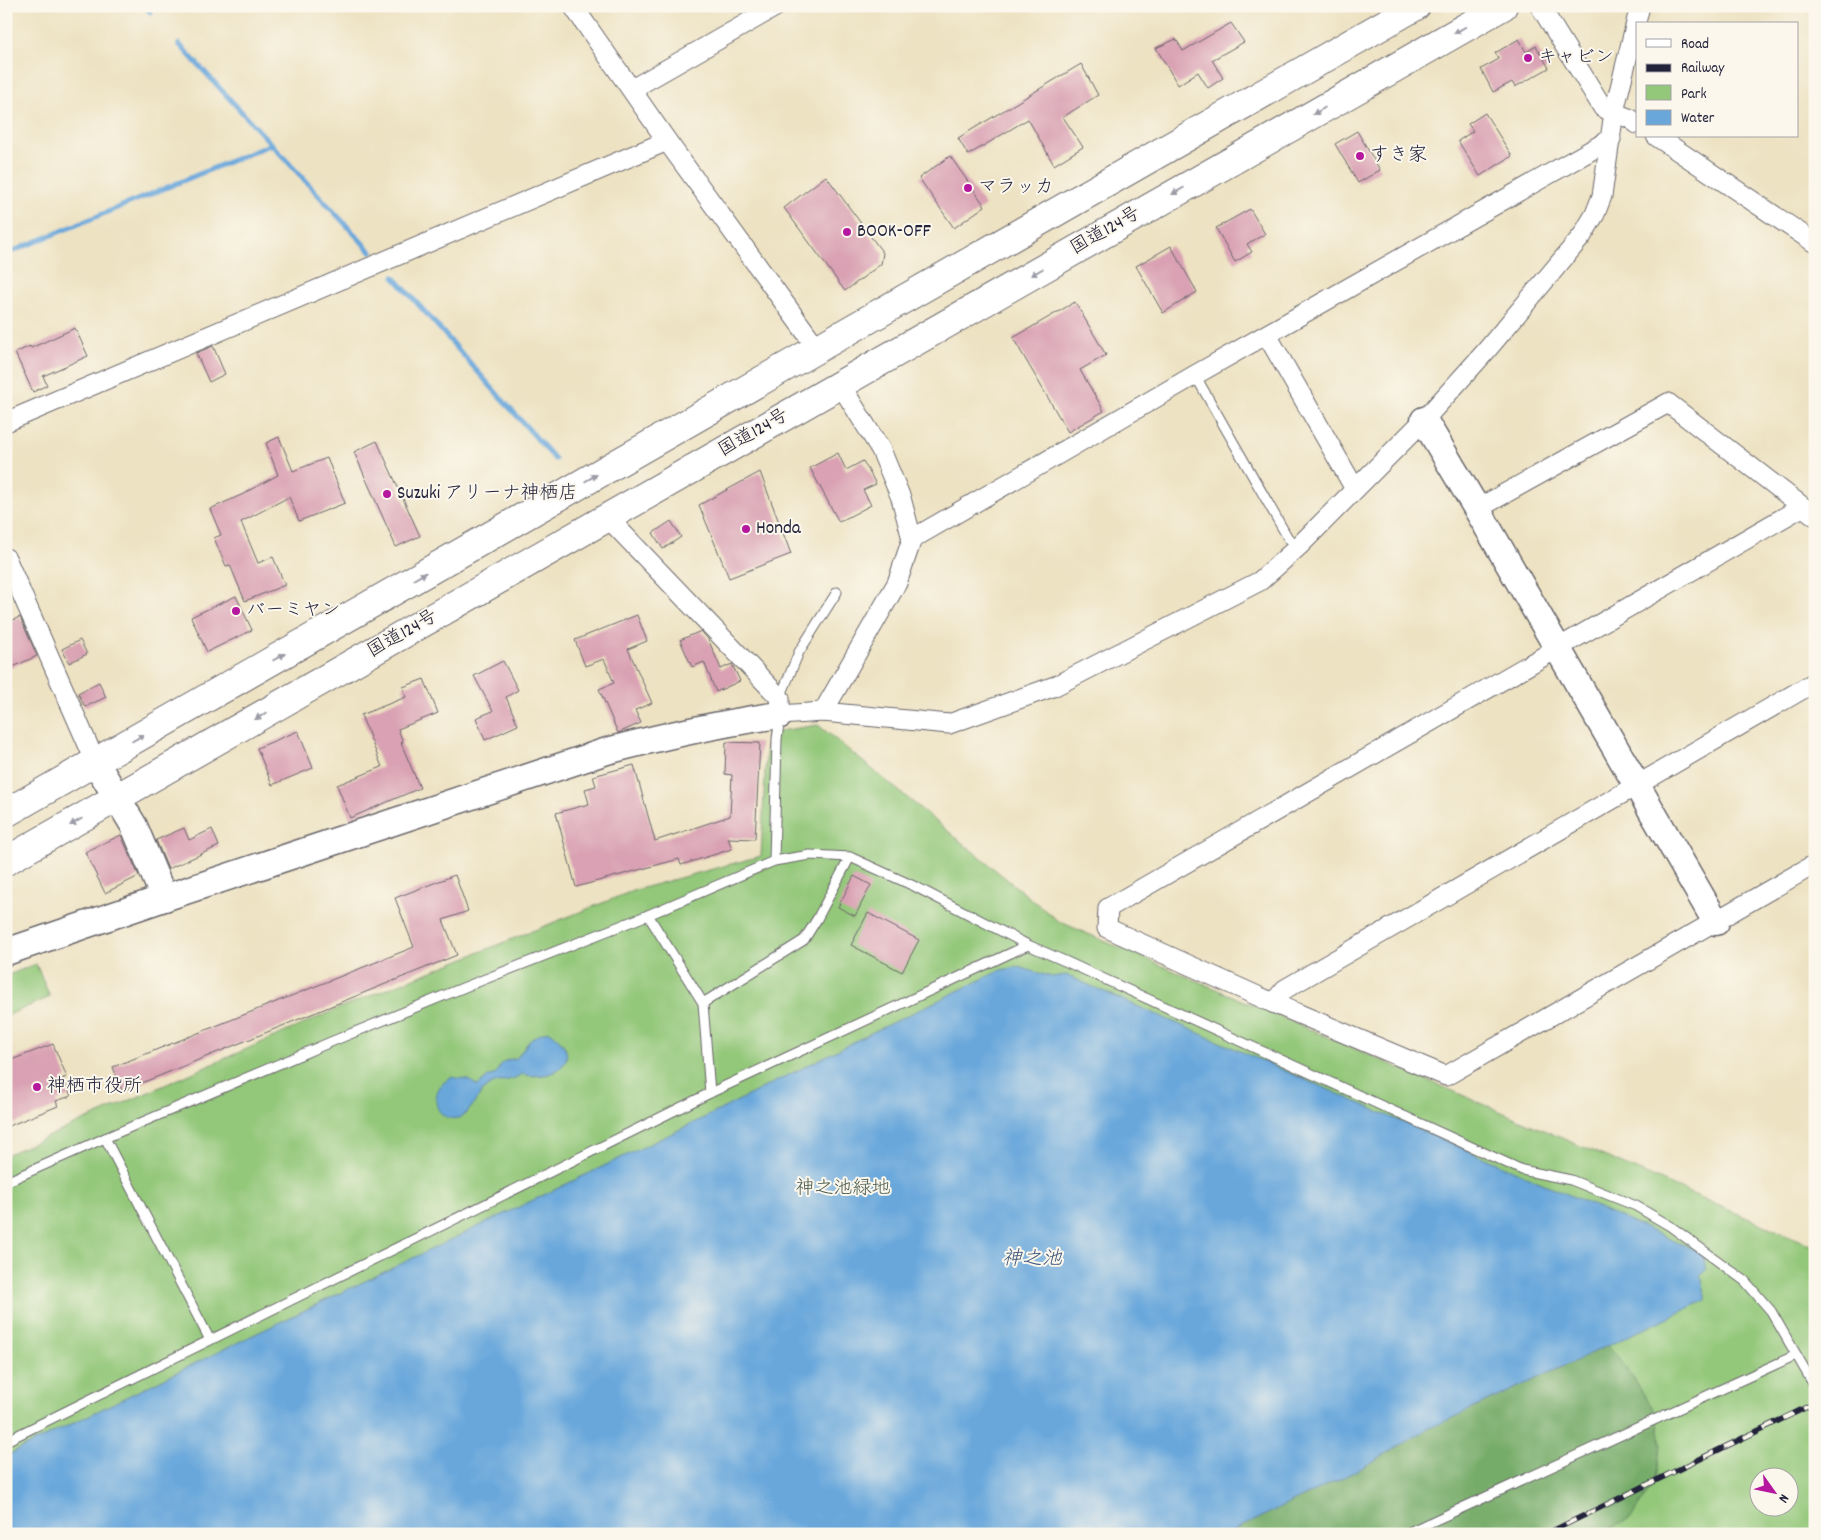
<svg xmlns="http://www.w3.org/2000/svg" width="1821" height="1540" font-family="Dekko,'Klee One',sans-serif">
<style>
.green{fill:#93c779;stroke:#5a745a;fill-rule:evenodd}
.forest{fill:#76ac69;stroke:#4c6752}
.water{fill:#69a7db;stroke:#46648b}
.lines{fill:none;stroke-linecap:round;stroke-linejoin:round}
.stream{stroke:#69a7db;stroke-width:5}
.building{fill:#d9a1b3}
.lane-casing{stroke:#69656a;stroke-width:11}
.street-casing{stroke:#69656a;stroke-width:21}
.secondary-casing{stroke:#69656a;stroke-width:29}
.highway-casing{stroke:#69656a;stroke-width:30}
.lane{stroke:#fff;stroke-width:9}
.street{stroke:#fff;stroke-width:19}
.secondary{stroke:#fff;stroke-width:26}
.highway{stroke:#fff;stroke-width:28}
.rail-casing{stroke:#22223b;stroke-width:5.5}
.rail{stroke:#fbf7ec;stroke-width:4;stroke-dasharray:11;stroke-linecap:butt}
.oneway{fill:#9c9ca7}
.poi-dot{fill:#b5179e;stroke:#fbf7ec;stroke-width:2}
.labels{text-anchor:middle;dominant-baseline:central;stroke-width:4;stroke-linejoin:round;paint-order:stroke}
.poi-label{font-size:19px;fill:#22223b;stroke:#fbf7ec;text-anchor:start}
.street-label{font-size:19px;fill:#22223b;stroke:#fbf7ec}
.park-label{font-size:19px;fill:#4a5c51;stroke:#fbf7ec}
.water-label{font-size:20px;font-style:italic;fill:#3e577b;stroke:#fbf7ec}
</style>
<rect width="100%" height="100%" fill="#fbf7ec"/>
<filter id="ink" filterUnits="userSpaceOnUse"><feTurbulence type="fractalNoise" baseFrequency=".02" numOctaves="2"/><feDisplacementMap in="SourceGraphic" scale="10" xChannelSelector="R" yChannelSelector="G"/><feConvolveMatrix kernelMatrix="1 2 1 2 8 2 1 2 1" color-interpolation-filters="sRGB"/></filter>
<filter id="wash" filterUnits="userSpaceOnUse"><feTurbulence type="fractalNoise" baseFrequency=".0096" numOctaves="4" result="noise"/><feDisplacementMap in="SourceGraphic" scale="20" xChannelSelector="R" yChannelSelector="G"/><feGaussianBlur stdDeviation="1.12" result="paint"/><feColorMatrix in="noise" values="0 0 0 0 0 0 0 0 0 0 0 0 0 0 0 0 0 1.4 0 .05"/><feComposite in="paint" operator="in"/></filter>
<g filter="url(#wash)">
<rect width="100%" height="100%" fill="#ede2c2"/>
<!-- green -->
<g class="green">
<path d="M 818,725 L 1058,921 L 1815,1247 L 1815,1534 L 6,1534 L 6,1155 L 342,1007 L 635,890 L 761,856 L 767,733 ZM 1758,1478 L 1788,1478 L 1788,1508 L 1758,1508 Z"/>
<path d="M 36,964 L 50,997 L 6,1016 L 6,976 Z"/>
</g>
<!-- forest -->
<path class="forest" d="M 1600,1339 L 1619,1358 L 1657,1414 L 1661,1445 L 1654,1482 L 1630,1519 L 1599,1534 L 1202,1534 Z"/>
<!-- water -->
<g class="water">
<path d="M 1018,967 L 1052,977 L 1066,975 L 1702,1253 L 1707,1270 L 1701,1275 L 1706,1300 L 1426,1430 L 1360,1469 L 1226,1534 L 6,1534 L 6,1456 L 218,1352 L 712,1114 L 873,1032 L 1001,970 Z"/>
<path d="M 548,1031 C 587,1055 558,1083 522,1074 C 510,1083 497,1079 487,1087 C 476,1096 471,1114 458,1118 C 443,1121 433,1108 437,1094 C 438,1086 445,1082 451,1077 L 468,1080 L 478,1086 L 488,1077 L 496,1074 C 500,1064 504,1059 516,1059 C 529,1043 527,1038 548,1031 Z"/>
</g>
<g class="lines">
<!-- stream -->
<g class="stream">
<path d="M 145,6 L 150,12"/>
<path d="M 179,44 L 371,252"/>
<path d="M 6,254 L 272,144"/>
<path d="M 394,277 L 555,459"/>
</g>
</g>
<g id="blocks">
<!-- building -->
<g class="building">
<path d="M 1231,23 L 1244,42 L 1212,60 L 1223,78 L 1208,88 L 1198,72 L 1178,85 L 1156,48 L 1176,39 L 1183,51 Z"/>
<path d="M 1519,39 L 1526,52 L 1536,46 L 1549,68 L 1515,87 L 1512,82 L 1493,92 L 1481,69 L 1499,59 L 1495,53 Z"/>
<path d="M 1081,64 L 1098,95 L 1063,117 L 1083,147 L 1054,165 L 1028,119 L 968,155 L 958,138 Z"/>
<path d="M 1485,113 L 1512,156 L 1480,176 L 1458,141 L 1473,131 L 1468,124 Z"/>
<path d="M 1357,131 L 1380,170 L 1358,183 L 1335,144 Z"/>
<path d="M 950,156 L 985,206 L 954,228 L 919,178 Z"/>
<path d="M 826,176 L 883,253 L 881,264 L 845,291 L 784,208 Z"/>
<path d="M 1250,209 L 1265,234 L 1247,244 L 1252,252 L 1235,262 L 1216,228 Z"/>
<path d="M 1171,246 L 1197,292 L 1163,313 L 1136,266 Z"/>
<path d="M 1075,302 L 1106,355 L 1080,370 L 1104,411 L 1068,432 L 1013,338 Z"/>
<path d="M 75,328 L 88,356 L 43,376 L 47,385 L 33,392 L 15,353 L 30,346 L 31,348 Z"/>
<path d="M 213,346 L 225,374 L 209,382 L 196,353 Z"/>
<path d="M 279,437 L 293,471 L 327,458 L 345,503 L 299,521 L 289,497 L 241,522 L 258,563 L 273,557 L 285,585 L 245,601 L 230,565 L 226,566 L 214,538 L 221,535 L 210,509 L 248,492 L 248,491 L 278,475 L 266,443 Z"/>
<path d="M 377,441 L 420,536 L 396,547 L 354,452 Z"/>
<path d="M 838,453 L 846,470 L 863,461 L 876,484 L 863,490 L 871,505 L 839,522 L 810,468 Z"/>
<path d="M 760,472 L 791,554 L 729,578 L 699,505 Z"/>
<path d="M 671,521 L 681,537 L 663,549 L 653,533 Z"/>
<path d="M 236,596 L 252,630 L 207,652 L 191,617 Z"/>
<path d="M 637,615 L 647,641 L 628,649 L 652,703 L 635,710 L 641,723 L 618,733 L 599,689 L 614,683 L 604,659 L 585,666 L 575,640 Z"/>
<path d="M 20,617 L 37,656 L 6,670 L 6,623 Z"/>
<path d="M 701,631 L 708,639 L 721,669 L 732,664 L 740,681 L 716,692 L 704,662 L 692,667 L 680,640 Z"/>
<path d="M 80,640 L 87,654 L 69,663 L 62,649 Z"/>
<path d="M 503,661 L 518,690 L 506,697 L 518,725 L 485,740 L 476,718 L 493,711 L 474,676 Z"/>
<path d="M 424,679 L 438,713 L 398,729 L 403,742 L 401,743 L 420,788 L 350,818 L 337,785 L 382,767 L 361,715 L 406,697 L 403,687 Z"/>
<path d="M 99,682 L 106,697 L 85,707 L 78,693 Z"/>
<path d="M 298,731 L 313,768 L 272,785 L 257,748 Z"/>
<path d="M 726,742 L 760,743 L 755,839 L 728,838 L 732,849 L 681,865 L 679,859 L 576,887 L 556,813 L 589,804 L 585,789 L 596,786 L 593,776 L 634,765 L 655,841 L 730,816 L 732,775 L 725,774 Z"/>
<path d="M 184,828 L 189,840 L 212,829 L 219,846 L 168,869 L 156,840 Z"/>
<path d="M 121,835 L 139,876 L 105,893 L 85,852 Z"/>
<path d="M 455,875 L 468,911 L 443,920 L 457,955 L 122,1091 L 113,1067 L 414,947 L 395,898 Z"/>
<path d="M 854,876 L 871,885 L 855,916 L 838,907 Z"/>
<path d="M 868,913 L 919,940 L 902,972 L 851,945 Z"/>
<path d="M 53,1044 L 67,1077 L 63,1078 L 71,1096 L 56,1101 L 58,1106 L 6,1127 L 6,1062 Z"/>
</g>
</g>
</g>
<g filter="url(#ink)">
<use href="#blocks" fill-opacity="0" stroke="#69656a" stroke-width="1"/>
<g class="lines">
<!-- lane casing -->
<g class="lane-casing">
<g id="lane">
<path d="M 1195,375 L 1288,538 L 1299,546"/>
<path d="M 780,698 L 799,652 L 837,592"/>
<path d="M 774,861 L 777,739 L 780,717"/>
<path d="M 648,915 L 703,1003 L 710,1093"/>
<path d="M 703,1003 L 804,940 L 817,919 L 850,857"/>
<path d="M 105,1138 L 210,1340"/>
<path d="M 6,1182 L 105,1138 L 333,1041 L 465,987 L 648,915 L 774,861 L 810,855 L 850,857 L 916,887 L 1028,945 L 1067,962 L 1522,1170 L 1571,1180 L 1636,1206 L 1670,1226 L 1745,1281 L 1771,1311 L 1815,1387"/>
<path d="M 6,1441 L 710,1093 L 1028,945"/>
<path d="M 1405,1534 L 1796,1355"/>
</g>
</g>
<!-- street casing -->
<g class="street-casing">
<g id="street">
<path d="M 573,6 L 667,141 L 817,348"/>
<path d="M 1540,6 L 1603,108 L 1631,119 L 1637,124"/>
<path d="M 632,89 L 777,6"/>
<path d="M 1656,136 L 1815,243"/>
<path d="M 1267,335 L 1355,489"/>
<path d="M 6,422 L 667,141"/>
<path d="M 1802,507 L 1108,908 L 1107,928 L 1273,1003 L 1446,1076 L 1815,864"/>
<path d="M 1477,509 L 1668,403 L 1815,516"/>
<path d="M 608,518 L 780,698 L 780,715 L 823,712 L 949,724 L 1055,686 L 1260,581 L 1299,546 L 1424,420 L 1486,351 L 1582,236 L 1595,214 L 1602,196 L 1614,112 L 1640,6"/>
<path d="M 912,539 L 1195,375 L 1611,139"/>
<path d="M 6,558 L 96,763"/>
<path d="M 823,712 L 897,583 L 912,539 L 901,498 L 881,450 L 840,384"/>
<path d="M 1273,1003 L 1285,989 L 1815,682"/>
</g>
</g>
<!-- secondary casing -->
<g class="secondary-casing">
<g id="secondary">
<path d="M 1424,420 L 1477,509 L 1716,922"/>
<path d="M 96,763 L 134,826 L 164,898"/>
<path d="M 6,952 L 164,898 L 607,751 C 664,736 721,723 780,715"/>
</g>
</g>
<!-- highway casing -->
<g class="highway-casing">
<g id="highway">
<path d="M 6,813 L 1416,6"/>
<path d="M 6,861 L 1503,6"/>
</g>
</g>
<!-- lane -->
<use href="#lane" class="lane"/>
<!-- street -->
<use href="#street" class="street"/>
<!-- secondary -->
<use href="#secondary" class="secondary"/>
<!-- highway -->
<use href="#highway" class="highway"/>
<!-- rail casing -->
<g class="rail-casing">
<path id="rail" d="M 1546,1534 L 1815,1403"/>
</g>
<!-- rail -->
<use href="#rail" class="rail"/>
</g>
<!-- one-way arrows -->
<defs><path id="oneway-solid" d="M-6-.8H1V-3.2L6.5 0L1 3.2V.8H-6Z" transform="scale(1.25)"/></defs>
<g class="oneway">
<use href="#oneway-solid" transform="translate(1460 30) rotate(150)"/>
<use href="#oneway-solid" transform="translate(1319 111) rotate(150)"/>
<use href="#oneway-solid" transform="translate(1178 191) rotate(150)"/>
<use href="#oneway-solid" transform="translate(1037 272) rotate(150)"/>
<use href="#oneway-solid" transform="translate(591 478) rotate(-30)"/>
<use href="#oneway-solid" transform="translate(420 576) rotate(-30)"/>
<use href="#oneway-solid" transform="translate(279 657) rotate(-30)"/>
<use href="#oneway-solid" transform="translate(261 716) rotate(150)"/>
<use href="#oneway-solid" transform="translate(138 738) rotate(-30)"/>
<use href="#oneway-solid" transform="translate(76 822) rotate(150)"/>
</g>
</g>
<!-- markers -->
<g class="poi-dot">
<circle cx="1528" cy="58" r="5"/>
<circle cx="1360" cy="156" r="5"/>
<circle cx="968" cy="188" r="5"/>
<circle cx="847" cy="232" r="5"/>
<circle cx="387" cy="494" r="5"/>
<circle cx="746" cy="529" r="5"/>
<circle cx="236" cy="611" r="5"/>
<circle cx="37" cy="1087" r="5"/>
</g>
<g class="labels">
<!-- poi labels -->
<g class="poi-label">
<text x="1538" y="58">キャビン</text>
<text x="1370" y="156">すき家</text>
<text x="978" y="188">マラッカ</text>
<text x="857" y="232">BOOK-OFF</text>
<text x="397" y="494">Suzuki アリーナ神栖店</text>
<text x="756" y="529">Honda</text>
<text x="246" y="611">バーミヤン</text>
<text x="47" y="1087">神栖市役所</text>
</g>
<!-- street labels -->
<g class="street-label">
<text transform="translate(1106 232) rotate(-30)">国道124号</text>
<text transform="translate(754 434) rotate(-30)">国道124号</text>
<text transform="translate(403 635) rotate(-30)">国道124号</text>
</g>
<!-- park labels -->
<g class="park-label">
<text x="843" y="1189">神之池緑地</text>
</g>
<!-- water labels -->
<g class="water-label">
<text x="1032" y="1260">神之池</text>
</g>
</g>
<!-- margin -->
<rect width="1821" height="1540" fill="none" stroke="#fbf7ec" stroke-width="25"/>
<!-- legend -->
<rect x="1636" y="22" width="162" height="115" fill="#fbf7ec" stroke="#a4a2a5"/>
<rect x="1646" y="39" width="25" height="8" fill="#ffffff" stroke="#a4a2a5"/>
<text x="1681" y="48" font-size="15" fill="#22223b">Road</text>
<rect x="1646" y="64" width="25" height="8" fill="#22223b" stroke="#a4a2a5"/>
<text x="1681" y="72" font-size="15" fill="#22223b">Railway</text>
<rect x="1646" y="85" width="25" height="15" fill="#93c779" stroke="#a4a2a5"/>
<text x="1681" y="98" font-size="15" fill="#22223b">Park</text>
<rect x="1646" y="110" width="25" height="15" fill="#69a7db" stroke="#a4a2a5"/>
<text x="1681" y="122" font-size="15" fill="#22223b">Water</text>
<!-- north arrow -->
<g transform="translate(1774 1492) rotate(123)"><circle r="24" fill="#fbf7ec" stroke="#a4a2a5"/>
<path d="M0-4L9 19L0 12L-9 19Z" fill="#b5179e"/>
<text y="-8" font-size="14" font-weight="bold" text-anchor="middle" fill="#22223b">N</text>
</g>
</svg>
